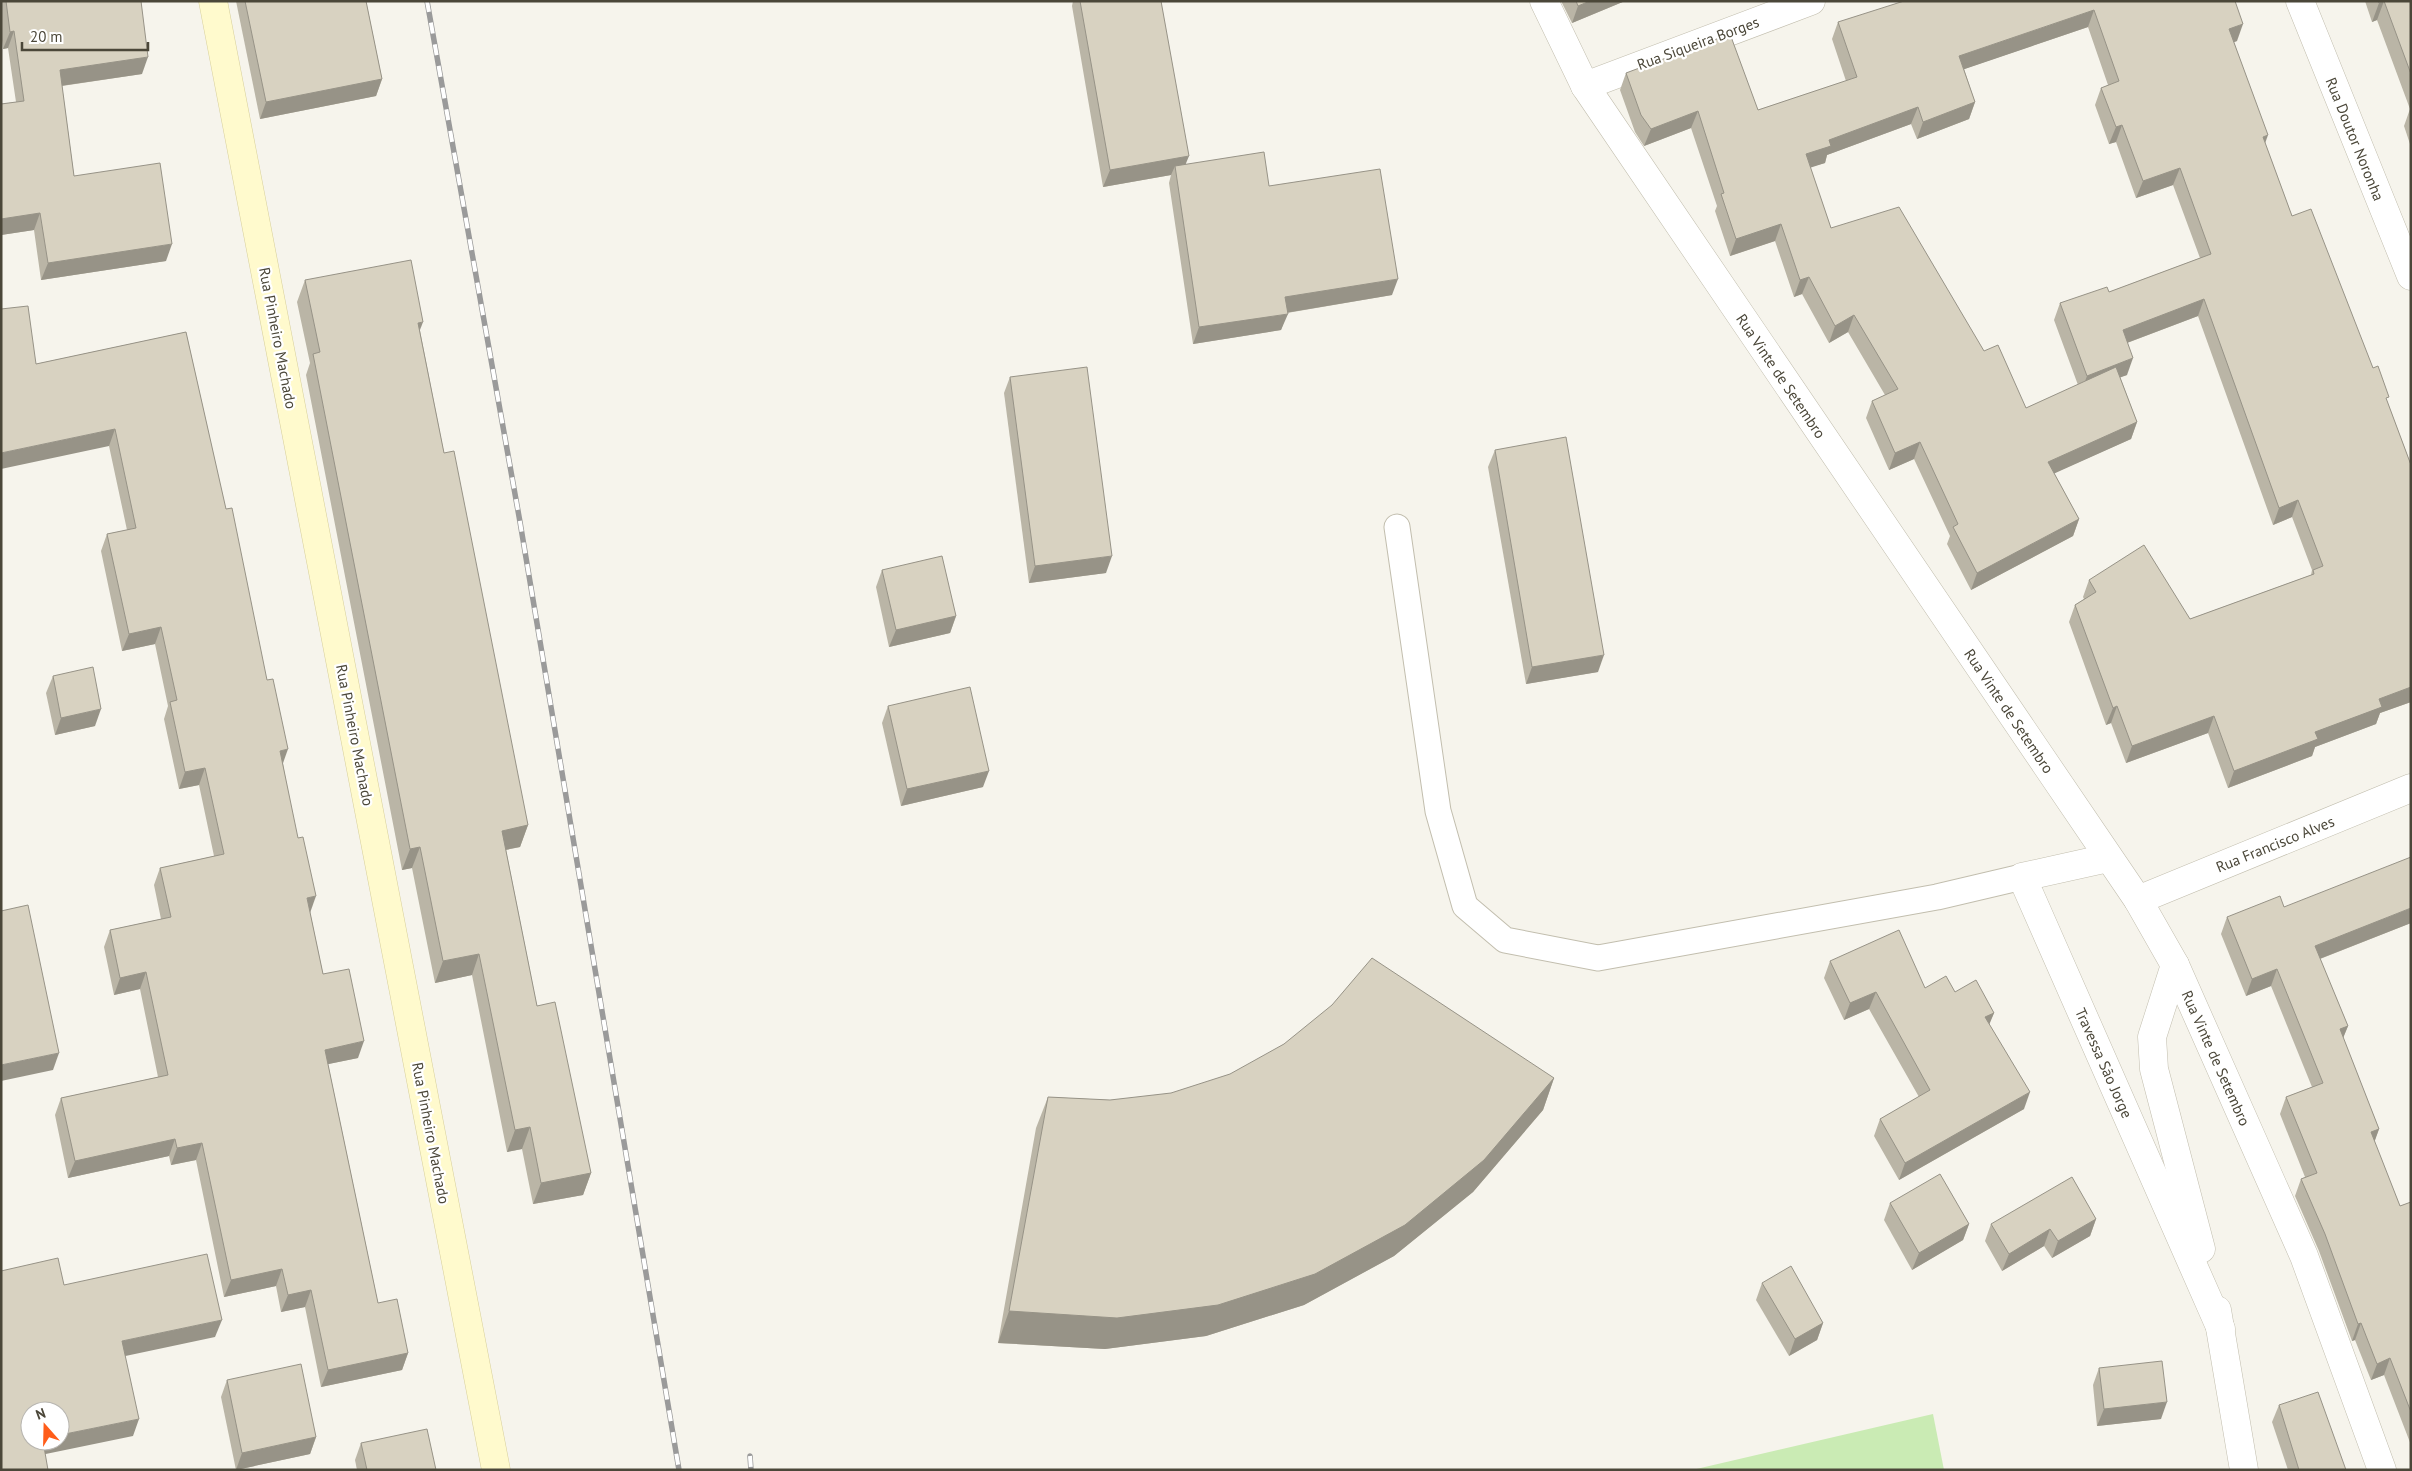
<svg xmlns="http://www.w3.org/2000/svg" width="2412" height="1471" font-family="'PT Sans',sans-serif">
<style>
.green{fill:#caebb4}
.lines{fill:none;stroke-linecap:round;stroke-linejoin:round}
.service-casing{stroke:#c2beae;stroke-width:27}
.minor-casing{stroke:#c2beae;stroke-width:29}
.tertiary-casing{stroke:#c2beae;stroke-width:29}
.secondary-casing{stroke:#d7cf9b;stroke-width:29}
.service{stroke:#fff;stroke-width:25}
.minor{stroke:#fff;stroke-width:28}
.tertiary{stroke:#fff;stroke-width:28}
.secondary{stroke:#fffacd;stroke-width:28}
.rail-casing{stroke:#9a9a9a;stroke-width:5.5}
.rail{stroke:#fff;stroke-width:4;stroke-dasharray:11;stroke-linecap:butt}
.wall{fill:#bab5a6;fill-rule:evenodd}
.shaded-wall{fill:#979387}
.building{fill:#d8d2c1;stroke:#979387}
.labels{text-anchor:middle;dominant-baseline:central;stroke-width:4.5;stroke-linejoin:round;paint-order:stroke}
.street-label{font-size:15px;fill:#4b4739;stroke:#fff}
</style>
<rect width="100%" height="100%" fill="#f6f4ec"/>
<!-- green -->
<path class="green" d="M 1933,1414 L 1944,1470 L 1692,1470 Z"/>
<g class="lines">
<!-- service casing -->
<g class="service-casing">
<path id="service" d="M 1397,527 L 1438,811 L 1465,906 L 1505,940 L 1598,958 L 1937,897 L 2022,877"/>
</g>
<!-- minor casing -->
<g class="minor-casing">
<g id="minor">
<path d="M 1544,1 L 1585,86 L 2138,900 L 2175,965 L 2304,1256 L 2382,1470"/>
<path d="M 1585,86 L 1811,1"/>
<path d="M 2108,858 L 2022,877 L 2221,1329"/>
<path d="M 2138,900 L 2411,788"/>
<path d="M 2175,965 L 2152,1037 L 2154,1069 L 2201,1249"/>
<path d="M 2217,1310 L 2244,1470"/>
</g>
</g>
<!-- tertiary casing -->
<g class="tertiary-casing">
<path id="tertiary" d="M 2300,1 L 2411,276"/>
</g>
<!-- secondary casing -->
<g class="secondary-casing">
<path id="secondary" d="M 213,1 L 496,1470"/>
</g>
<!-- service -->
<use href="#service" class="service"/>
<!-- minor -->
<use href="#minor" class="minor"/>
<!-- tertiary -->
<use href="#tertiary" class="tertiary"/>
<!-- secondary -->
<use href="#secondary" class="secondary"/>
<!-- rail casing -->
<g class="rail-casing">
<g id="rail">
<path d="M 427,1 L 520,522 L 679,1470"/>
<path d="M 750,1456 L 751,1470"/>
</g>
</g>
<!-- rail -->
<use href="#rail" class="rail"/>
</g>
<!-- wall -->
<g class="wall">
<path d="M 1,1 L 141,1 L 142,74 L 62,86 L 74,176 L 166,261 L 41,280 L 34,230 L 1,235 L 1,104 L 16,102 L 8,48 L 3,49 L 1,31 Z"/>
<path d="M 236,1 L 366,1 L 382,79 L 376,96 L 260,119 Z"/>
<path d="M 1073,1 L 1161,1 L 1186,164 L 1269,186 L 1392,295 L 1287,313 L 1281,330 L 1193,344 L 1169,183 L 1171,175 L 1103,187 L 1072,6 Z"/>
<path d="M 1561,1 L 1625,1 L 1572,23 Z"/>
<path d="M 2235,1 L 2237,41 L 2234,42 L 2265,143 L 2292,216 L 2373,368 L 2387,401 L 2411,465 L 2411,702 L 2380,713 L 2376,724 L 2315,747 L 2312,756 L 2228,788 L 2208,733 L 2126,763 L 2111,723 L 2106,725 L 2069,622 L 2075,605 L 2084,599 L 2083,597 L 2089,580 L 2190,619 L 2311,575 L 2312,570 L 2292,517 L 2273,525 L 2198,316 L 2127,343 L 2127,375 L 2120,377 L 2137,422 L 2131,439 L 2054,473 L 2079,519 L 2073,536 L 1971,590 L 1947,544 L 1950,536 L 1914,459 L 1889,470 L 1866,418 L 1872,401 L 1885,395 L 1848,332 L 1829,343 L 1802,294 L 1794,297 L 1775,241 L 1730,256 L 1715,211 L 1717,206 L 1691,128 L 1644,146 L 1635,132 L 1620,90 L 1626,73 L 1758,110 L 1846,81 L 1832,39 L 1838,22 ZM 2088,27 L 2108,85 L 2101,88 L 2095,105 L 2109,144 L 2116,142 L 2136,198 L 2173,185 L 2200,258 L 2109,292 L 2060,303 L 2054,320 L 2078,385 L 2026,408 L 1984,351 L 1831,228 L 1810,167 L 1825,163 L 1827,155 L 1911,124 L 1917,139 L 1969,119 L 1975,102 L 1964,69 Z"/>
<path d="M 2365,1 L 2411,1 L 2411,147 L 2404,126 L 2410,109 L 2377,20 L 2372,22 Z"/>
<path d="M 305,280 L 420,331 L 444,453 L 528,825 L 520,847 L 506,850 L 537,1006 L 591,1173 L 583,1195 L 533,1204 L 522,1149 L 507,1152 L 472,975 L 435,983 L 412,868 L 402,870 L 306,375 L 310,363 L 297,302 Z"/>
<path d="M 186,332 L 283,764 L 310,912 L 323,974 L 358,1058 L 328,1064 L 378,1303 L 408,1353 L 402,1370 L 321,1387 L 305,1307 L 281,1312 L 276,1286 L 224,1297 L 196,1160 L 171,1165 L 169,1156 L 68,1178 L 55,1115 L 61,1098 L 158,1077 L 140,989 L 114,995 L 104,947 L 110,930 L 161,919 L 154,885 L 160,868 L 214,856 L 199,785 L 179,789 L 164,719 L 168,706 L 155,644 L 122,651 L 101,551 L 107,534 L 127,530 L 109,446 L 36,364 Z"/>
<path d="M 1010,377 L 1106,573 L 1029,583 L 1004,393 Z"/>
<path d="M 1495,450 L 1598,672 L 1526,684 L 1488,467 Z"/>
<path d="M 882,570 L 956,616 L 950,633 L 889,647 L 876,587 Z"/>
<path d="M 53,676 L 95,726 L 55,735 L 46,693 Z"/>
<path d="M 888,706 L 983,787 L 901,806 L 882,723 Z"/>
<path d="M 2284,907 L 2411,923 L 2320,959 L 2348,1026 L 2343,1038 L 2379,1129 L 2374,1142 L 2400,1206 L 2411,1202 L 2411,1445 L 2384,1375 L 2371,1380 L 2355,1340 L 2352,1341 L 2319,1251 L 2295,1196 L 2301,1179 L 2305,1177 L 2280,1114 L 2286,1097 L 2312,1087 L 2271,986 L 2246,996 L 2221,934 L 2227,917 Z"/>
<path d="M 1830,961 L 1925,988 L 1955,992 L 1994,1013 L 1989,1024 L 2024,1109 L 1899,1180 L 1874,1136 L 1880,1119 L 1919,1097 L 1869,1009 L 1844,1020 L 1824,978 Z"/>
<path d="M 1554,1078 L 1543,1110 L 1473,1192 L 1394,1256 L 1304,1305 L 1206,1336 L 1105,1349 L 998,1343 L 1036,1128 L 1048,1097 L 1110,1100 Z"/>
<path d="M 1890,1203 L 1969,1224 L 1963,1240 L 1912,1270 L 1884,1220 Z"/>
<path d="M 2096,1219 L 2090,1236 L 2052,1258 L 2044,1246 L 2002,1271 L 1985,1241 L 1991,1224 Z"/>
<path d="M 1762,1283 L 1823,1323 L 1817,1340 L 1789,1356 L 1756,1300 Z"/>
<path d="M 2099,1368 L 2161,1419 L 2097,1426 L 2093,1385 Z"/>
<path d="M 227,1380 L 316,1437 L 310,1454 L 236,1470 L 221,1397 Z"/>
<path d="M 2279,1405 L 2346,1470 L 2288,1470 L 2272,1422 Z"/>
<path d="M 361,1443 L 436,1470 L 357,1470 L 355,1460 Z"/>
</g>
<!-- shaded-wall -->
<g class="shaded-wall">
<path d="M 1590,1 L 1625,1 L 1572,23 L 1578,6 Z"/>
<path d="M 2384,1 L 2377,20 L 2372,22 L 2379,3 Z"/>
<path d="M 2094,10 L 2088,27 L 1953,73 L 1959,56 Z"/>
<path d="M 2243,24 L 2237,41 L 2223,46 L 2229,29 Z"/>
<path d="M 14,31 L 8,48 L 3,49 L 10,32 Z"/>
<path d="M 148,57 L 142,74 L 53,87 L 60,70 Z"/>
<path d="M 382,79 L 376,96 L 260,119 L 266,102 Z"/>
<path d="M 1975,102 L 1969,119 L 1917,139 L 1923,122 Z"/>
<path d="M 1918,107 L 1911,124 L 1827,155 L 1825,163 L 1800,171 L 1806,154 L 1829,140 Z"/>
<path d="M 1698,111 L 1691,128 L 1644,146 L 1651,129 Z"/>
<path d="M 2122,125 L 2116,142 L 2109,144 L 2116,127 Z"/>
<path d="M 2268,135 L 2262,152 L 2263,137 Z"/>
<path d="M 1189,156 L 1182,173 L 1175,166 L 1171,175 L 1103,187 L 1110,170 Z"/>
<path d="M 2180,168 L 2173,185 L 2136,198 L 2143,181 Z"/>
<path d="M 40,213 L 34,230 L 1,235 L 1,219 Z"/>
<path d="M 1781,224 L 1775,241 L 1730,256 L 1736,239 Z"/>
<path d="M 172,244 L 166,261 L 41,280 L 48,263 Z"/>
<path d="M 1809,277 L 1802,294 L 1794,297 L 1800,280 Z"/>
<path d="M 1398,279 L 1392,295 L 1279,314 L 1285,297 Z"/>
<path d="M 2204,299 L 2198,316 L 2116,347 L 2123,330 Z"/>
<path d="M 1288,314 L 1281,330 L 1193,344 L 1199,327 Z"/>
<path d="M 1854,315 L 1848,332 L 1829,343 L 1835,326 Z"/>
<path d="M 423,322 L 415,343 L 418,323 Z"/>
<path d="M 2133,358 L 2127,375 L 2081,392 L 2087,376 Z"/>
<path d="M 2137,422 L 2131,439 L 2042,479 L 2048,462 Z"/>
<path d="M 115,429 L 109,446 L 1,469 L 1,453 Z"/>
<path d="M 1920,442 L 1914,459 L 1889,470 L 1895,453 Z"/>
<path d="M 2298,500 L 2292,517 L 2273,525 L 2279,508 Z"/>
<path d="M 2079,519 L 2073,536 L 1971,590 L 1977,573 Z"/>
<path d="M 1112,556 L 1106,573 L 1029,583 L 1035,566 Z"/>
<path d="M 956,616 L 950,633 L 889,647 L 896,630 Z"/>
<path d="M 161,627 L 155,644 L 122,651 L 129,634 Z"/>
<path d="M 1604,655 L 1598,672 L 1526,684 L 1532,667 Z"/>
<path d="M 2411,687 L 2411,702 L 2380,713 L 2376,724 L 2315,747 L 2312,756 L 2228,788 L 2234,771 L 2315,732 L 2379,699 Z"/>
<path d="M 2117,706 L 2111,723 L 2106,725 L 2113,708 Z"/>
<path d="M 101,709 L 95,726 L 55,735 L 61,718 Z"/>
<path d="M 2214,716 L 2208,733 L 2126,763 L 2132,746 Z"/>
<path d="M 288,749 L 282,766 L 280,751 Z"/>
<path d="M 205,768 L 199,785 L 179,789 L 185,772 Z"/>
<path d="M 989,771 L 983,787 L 901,806 L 907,789 Z"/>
<path d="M 528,825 L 520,847 L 494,852 L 502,831 Z"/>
<path d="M 420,847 L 412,868 L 402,870 L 410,849 Z"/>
<path d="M 316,896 L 310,913 L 307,898 Z"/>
<path d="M 2411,908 L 2411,923 L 2309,963 L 2315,946 Z"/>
<path d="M 479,954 L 472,975 L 435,983 L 443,961 Z"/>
<path d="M 2277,969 L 2271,986 L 2246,996 L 2252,979 Z"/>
<path d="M 146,972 L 140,989 L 114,995 L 120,978 Z"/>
<path d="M 1876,992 L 1869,1009 L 1844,1020 L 1850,1003 Z"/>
<path d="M 1994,1013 L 1987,1030 L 1985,1017 Z"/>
<path d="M 2348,1026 L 2341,1043 L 2340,1029 Z"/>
<path d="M 364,1041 L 358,1058 L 319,1066 L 325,1050 Z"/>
<path d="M 59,1053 L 53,1070 L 1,1081 L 1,1065 Z"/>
<path d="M 1554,1078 L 1543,1110 L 1473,1192 L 1394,1256 L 1304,1305 L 1206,1336 L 1105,1349 L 998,1343 L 1009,1311 Z"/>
<path d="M 2030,1092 L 2024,1109 L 1899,1180 L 1905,1163 Z"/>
<path d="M 530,1127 L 522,1149 L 507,1152 L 515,1130 Z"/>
<path d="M 2379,1129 L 2373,1146 L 2371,1132 Z"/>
<path d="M 175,1139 L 169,1156 L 68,1178 L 75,1161 Z"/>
<path d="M 202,1143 L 196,1160 L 171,1165 L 177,1148 Z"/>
<path d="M 591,1173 L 583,1195 L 533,1204 L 541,1183 Z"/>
<path d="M 2096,1219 L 2090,1236 L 2052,1258 L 2058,1241 Z"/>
<path d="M 1969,1224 L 1963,1240 L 1912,1270 L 1919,1253 Z"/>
<path d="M 2050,1229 L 2044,1246 L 2002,1271 L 2009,1254 Z"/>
<path d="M 282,1269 L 276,1286 L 224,1297 L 231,1280 Z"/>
<path d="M 311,1290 L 305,1307 L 281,1312 L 288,1295 Z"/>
<path d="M 222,1320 L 215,1337 L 116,1358 L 122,1341 Z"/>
<path d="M 1823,1323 L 1817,1340 L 1789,1356 L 1795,1339 Z"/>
<path d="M 2361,1323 L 2355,1340 L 2352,1341 L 2358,1324 Z"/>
<path d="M 408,1353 L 402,1370 L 321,1387 L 328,1370 Z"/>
<path d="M 2390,1358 L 2384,1375 L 2371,1380 L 2377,1364 Z"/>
<path d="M 2167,1402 L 2161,1419 L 2097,1426 L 2104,1409 Z"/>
<path d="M 139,1419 L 133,1436 L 36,1456 L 41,1441 L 60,1441 L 60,1435 Z"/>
<path d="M 316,1437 L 310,1454 L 236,1470 L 242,1453 Z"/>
</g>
<!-- building -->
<g class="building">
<path d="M 6,1 L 141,1 L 148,57 L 60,70 L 74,176 L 160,163 L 172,244 L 48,263 L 40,213 L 1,219 L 1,104 L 24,101 L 14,31 L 10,32 Z"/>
<path d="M 245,1 L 366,1 L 382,79 L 266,102 Z"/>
<path d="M 1080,1 L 1161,1 L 1189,156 L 1110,170 Z"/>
<path d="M 1576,1 L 1590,1 L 1578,6 Z"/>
<path d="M 1904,1 L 2235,1 L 2243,24 L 2229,29 L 2268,135 L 2263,137 L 2292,216 L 2311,209 L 2373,368 L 2378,366 L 2389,397 L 2386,398 L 2411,465 L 2411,687 L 2379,699 L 2382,707 L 2315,732 L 2318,739 L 2234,771 L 2214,716 L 2132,746 L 2117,706 L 2113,708 L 2075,605 L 2096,592 L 2089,580 L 2144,545 L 2190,619 L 2314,574 L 2313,570 L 2323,566 L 2298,500 L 2279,508 L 2204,299 L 2123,330 L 2133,358 L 2087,376 L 2060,303 L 2107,287 L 2109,292 L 2211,254 L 2180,168 L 2143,181 L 2122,125 L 2116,127 L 2101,88 L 2119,81 L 2094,10 L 1959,56 L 1975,102 L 1923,122 L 1918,107 L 1829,140 L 1831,146 L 1806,154 L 1831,228 L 1899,207 L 1984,351 L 1998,345 L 2026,408 L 2116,367 L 2137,422 L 2048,462 L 2079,519 L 1977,573 L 1953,527 L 1958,524 L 1920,442 L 1895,453 L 1872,401 L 1898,389 L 1854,315 L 1835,326 L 1809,277 L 1800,280 L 1781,224 L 1736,239 L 1721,194 L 1724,193 L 1698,111 L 1651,129 L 1641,115 L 1626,73 L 1730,34 L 1758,110 L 1857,77 L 1838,22 Z"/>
<path d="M 2378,1 L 2411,1 L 2411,74 L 2384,1 L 2379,3 Z"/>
<path d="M 1264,152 L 1269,186 L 1380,169 L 1398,279 L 1285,297 L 1288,314 L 1199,327 L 1175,166 Z"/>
<path d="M 411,260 L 423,322 L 418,323 L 444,453 L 454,451 L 528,825 L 502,831 L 537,1006 L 555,1002 L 591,1173 L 541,1183 L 530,1127 L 515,1130 L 479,954 L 443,961 L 420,847 L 410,849 L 313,354 L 320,352 L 305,280 Z"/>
<path d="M 28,306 L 36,364 L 186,332 L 226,509 L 232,508 L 267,680 L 273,679 L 288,749 L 280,751 L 298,838 L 303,837 L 316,896 L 307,898 L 323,974 L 349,969 L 364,1041 L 325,1050 L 378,1303 L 397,1299 L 408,1353 L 328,1370 L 311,1290 L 288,1295 L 282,1269 L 231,1280 L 202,1143 L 177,1148 L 175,1139 L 75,1161 L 61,1098 L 168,1075 L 146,972 L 120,978 L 110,930 L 171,917 L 160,868 L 224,854 L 205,768 L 185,772 L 170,702 L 177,700 L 161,627 L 129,634 L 107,534 L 136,528 L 115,429 L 1,453 L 1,309 Z"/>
<path d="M 1087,367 L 1112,556 L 1035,566 L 1010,377 Z"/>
<path d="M 1566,437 L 1604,655 L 1532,667 L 1495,450 Z"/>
<path d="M 942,556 L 956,616 L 896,630 L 882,570 Z"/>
<path d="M 93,667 L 101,709 L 61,718 L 53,676 Z"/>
<path d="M 970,687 L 989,771 L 907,789 L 888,706 Z"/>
<path d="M 2411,857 L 2411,908 L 2315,946 L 2348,1026 L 2340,1029 L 2379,1129 L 2371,1132 L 2400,1206 L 2411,1202 L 2411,1412 L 2390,1358 L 2377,1364 L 2361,1323 L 2358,1324 L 2325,1234 L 2301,1179 L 2317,1173 L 2286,1097 L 2323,1083 L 2277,969 L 2252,979 L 2227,917 L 2280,896 L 2284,907 Z"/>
<path d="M 28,905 L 59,1053 L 1,1065 L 1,911 Z"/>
<path d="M 1899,930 L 1925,988 L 1946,976 L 1955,992 L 1976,980 L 1994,1013 L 1985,1017 L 2030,1092 L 1905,1163 L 1880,1119 L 1930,1090 L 1876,992 L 1850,1003 L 1830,961 Z"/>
<path d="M 1372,958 L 1554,1078 L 1484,1160 L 1405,1225 L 1315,1274 L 1218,1305 L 1117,1318 L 1009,1311 L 1048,1097 L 1110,1100 L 1171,1093 L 1230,1074 L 1284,1044 L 1332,1005 Z"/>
<path d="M 1940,1174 L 1969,1224 L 1919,1253 L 1890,1203 Z"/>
<path d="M 2072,1177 L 2096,1219 L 2058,1241 L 2050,1229 L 2009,1254 L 1991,1224 Z"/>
<path d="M 207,1254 L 222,1320 L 122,1341 L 139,1419 L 60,1435 L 60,1411 L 30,1411 L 30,1441 L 43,1441 L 48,1470 L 1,1470 L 1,1271 L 58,1258 L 64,1285 Z"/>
<path d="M 1791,1266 L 1823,1323 L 1795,1339 L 1762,1283 Z"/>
<path d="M 2162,1361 L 2167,1402 L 2104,1409 L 2099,1368 Z"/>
<path d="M 301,1364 L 316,1437 L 242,1453 L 227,1380 Z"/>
<path d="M 2318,1392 L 2346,1470 L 2299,1470 L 2279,1405 Z"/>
<path d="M 427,1429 L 436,1470 L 367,1470 L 361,1443 Z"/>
</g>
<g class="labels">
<!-- street labels -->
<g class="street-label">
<text transform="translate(1698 43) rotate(-20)">Rua Siqueira Borges</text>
<text transform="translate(2355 139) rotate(68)">Rua Doutor Noronha</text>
<text transform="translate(278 338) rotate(79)">Rua Pinheiro Machado</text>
<text transform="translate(1781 376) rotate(56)">Rua Vinte de Setembro</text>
<text transform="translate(2009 711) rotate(56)">Rua Vinte de Setembro</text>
<text transform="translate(355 735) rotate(79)">Rua Pinheiro Machado</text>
<text transform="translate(2275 844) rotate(-22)">Rua Francisco Alves</text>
<text transform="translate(2216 1058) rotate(66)">Rua Vinte de Setembro</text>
<text transform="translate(2104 1063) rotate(66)">Travessa São Jorge</text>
<text transform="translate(431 1133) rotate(79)">Rua Pinheiro Machado</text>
</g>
</g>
<!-- border -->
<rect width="2412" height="1471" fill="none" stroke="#4b4739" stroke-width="5"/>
<!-- north arrow -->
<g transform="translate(45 1426) rotate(340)"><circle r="24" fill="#ffffff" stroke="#b7b5b0"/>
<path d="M0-4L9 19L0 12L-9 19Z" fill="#ff5d1a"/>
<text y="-8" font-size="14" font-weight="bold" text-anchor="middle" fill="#4b4739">N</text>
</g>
<!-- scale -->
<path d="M22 42v8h126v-8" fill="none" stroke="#4b4739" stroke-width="2.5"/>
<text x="30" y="42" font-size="15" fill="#4b4739" stroke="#ffffff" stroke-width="4" paint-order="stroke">20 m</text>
</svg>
